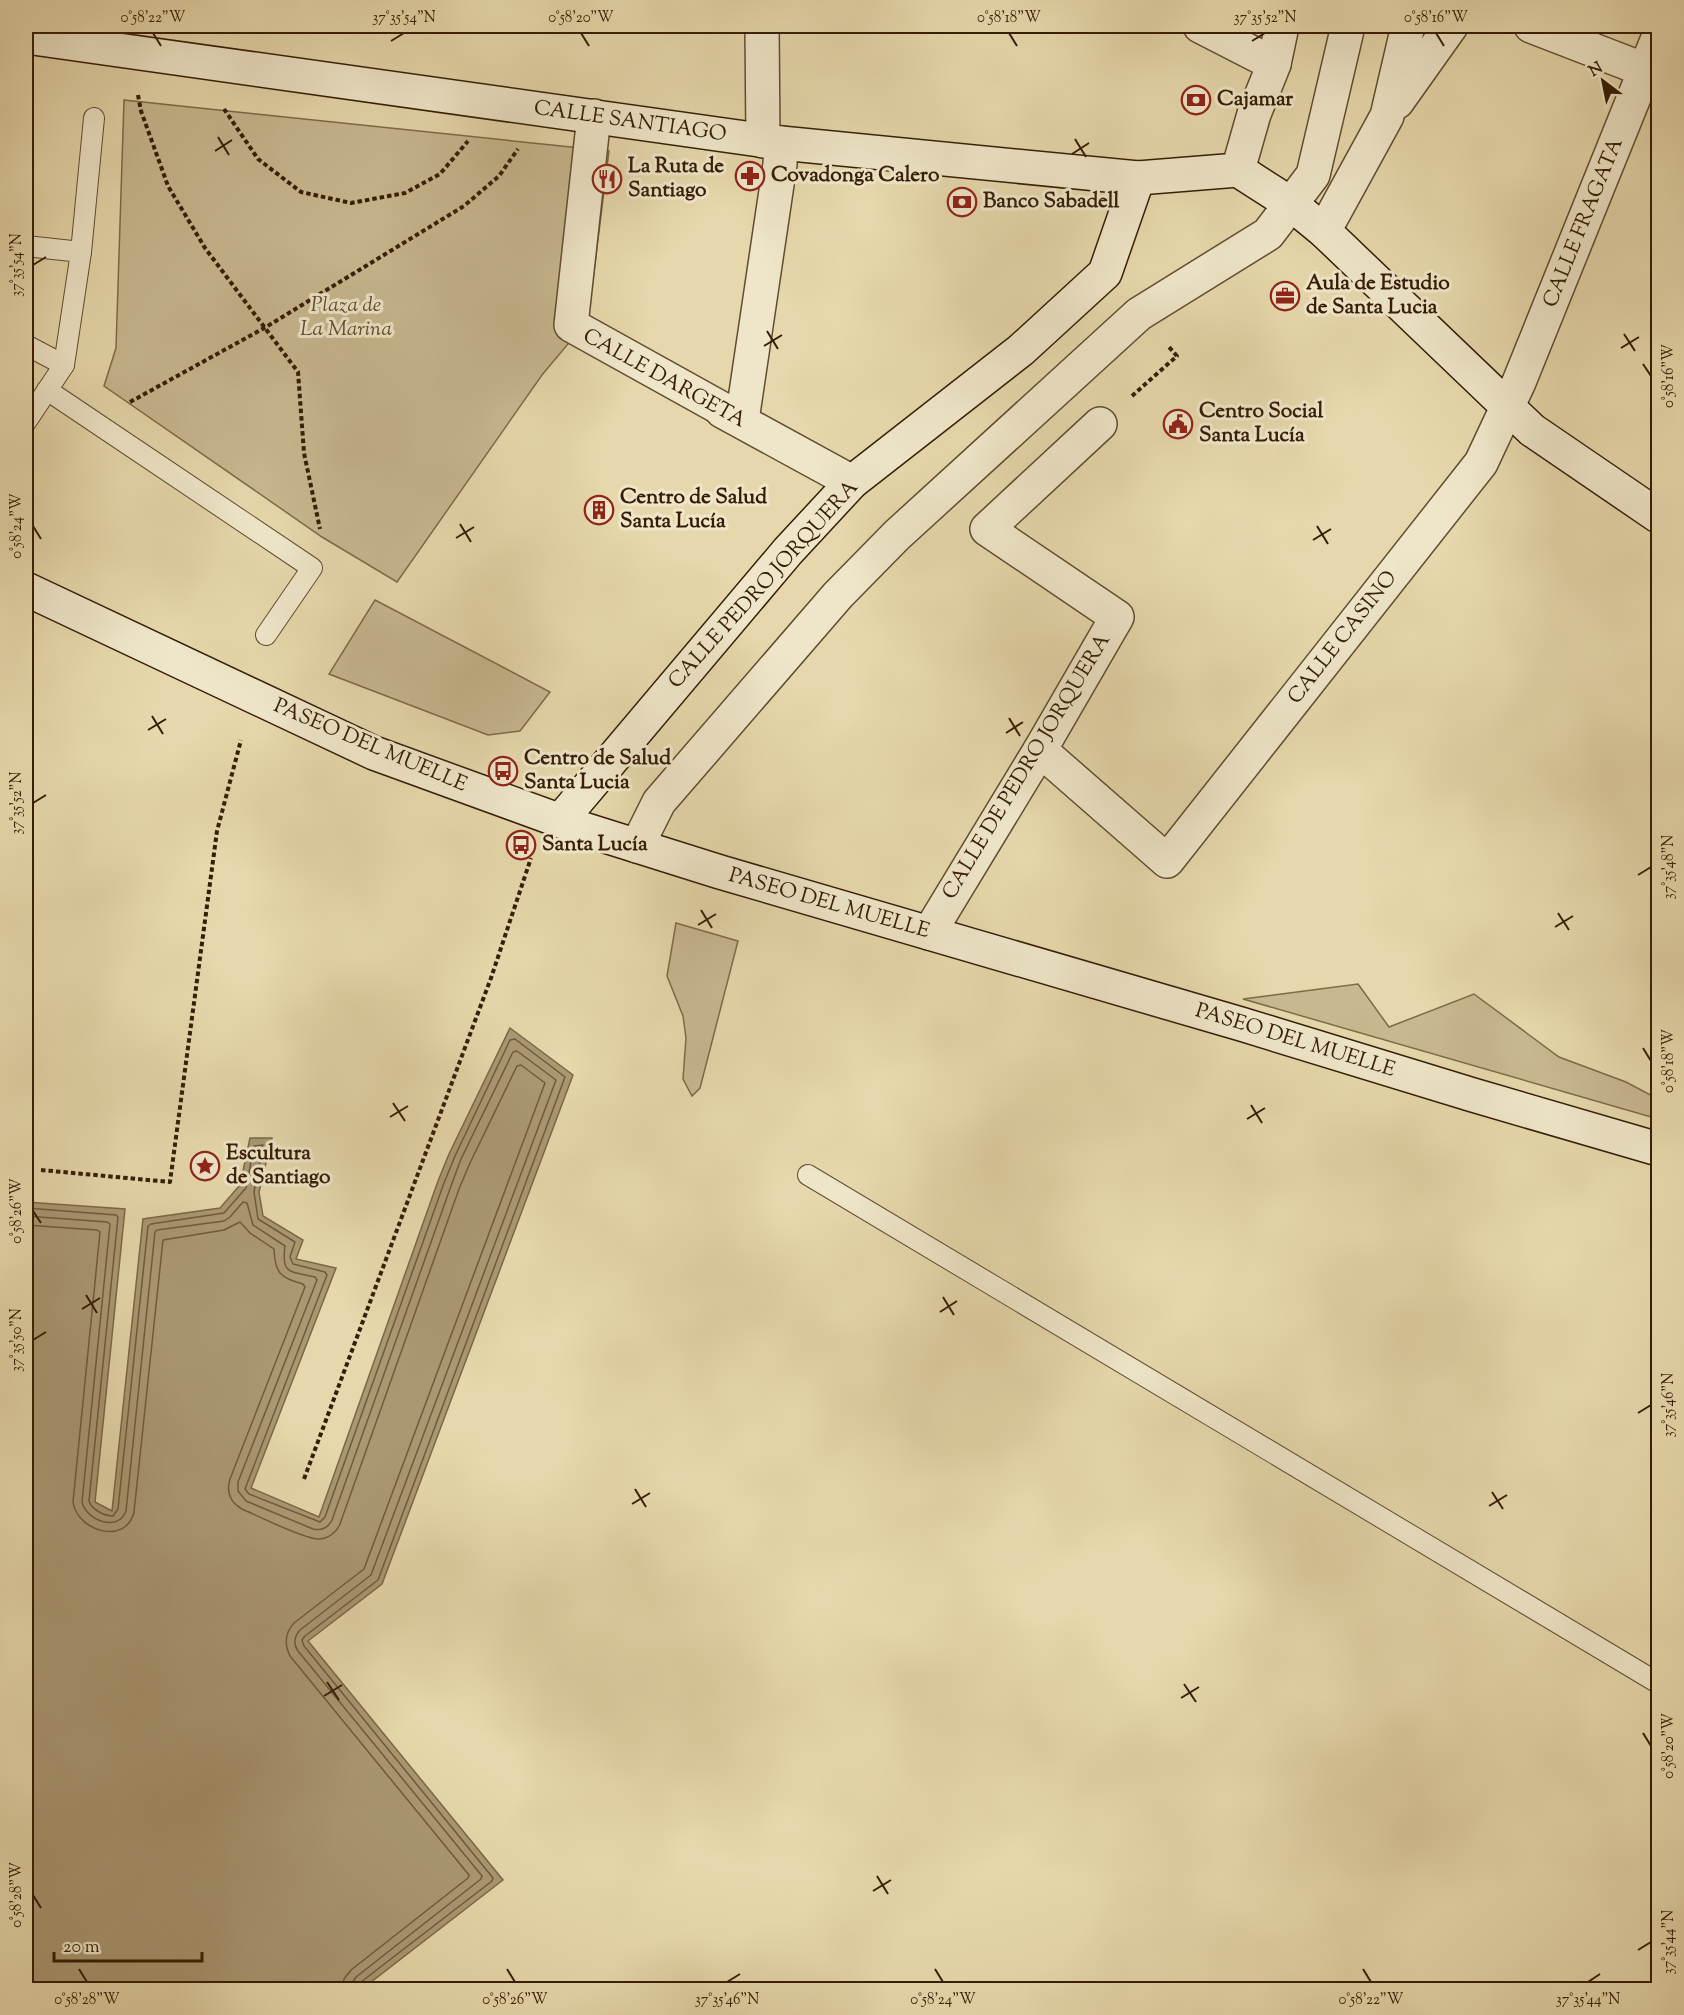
<svg xmlns="http://www.w3.org/2000/svg" width="1684" height="2015" font-family="'Sorts Mill Goudy',serif">
<style>
.green{fill:#c8b890;stroke:#7e6a4a;stroke-width:1.5}
.water{fill:#aa9873;stroke:#7b6747;stroke-width:1.5}
.lines{fill:none;stroke-linecap:round;stroke-linejoin:round}
.shore{stroke:#705a3c;stroke-width:1.5}
.lane-casing{stroke:#614c2f;stroke-width:22}
.street-casing{stroke:#614c2f;stroke-width:36}
.secondary-casing{stroke:#351d05;stroke-width:36}
.path{stroke:#351d05;stroke-width:4;stroke-dasharray:4.5 3;stroke-linecap:butt}
.lane{stroke:#efe6c9;stroke-width:20}
.street{stroke:#efe6c9;stroke-width:33}
.secondary{stroke:#efe6c9;stroke-width:33}
.ticks{fill:none;stroke:#351d05;stroke-width:2}
.labels{text-anchor:middle;dominant-baseline:central;stroke-width:6;stroke-linejoin:round;paint-order:stroke}
.poi-label{font-size:21px;font-weight:bold;fill:#351d05;stroke:#efe6c9;text-anchor:start}
.street-label{font-size:21px;fill:#351d05;stroke:#efe6c9}
.park-label{font-size:21px;font-style:italic;fill:#614c2f;stroke:#efe6c9}
.neatline{fill:none;stroke:#351d05;stroke-width:2}
.ticks-label{font-size:15px;text-anchor:middle;fill:#351d05}
</style>
<rect width="100%" height="100%" fill="#e6d8ac"/>
<filter id="stains"><feTurbulence type="fractalNoise" baseFrequency=".00333" numOctaves="4"/><feColorMatrix values="0 0 0 0 .2 0 0 0 0 .09 0 0 0 0 .02 0 0 0 .5 -.17"/></filter>
<radialGradient id="worn" r=".72"><stop offset=".6" stop-color="#630" stop-opacity="0"/><stop offset="1" stop-color="#630" stop-opacity=".3"/></radialGradient>
<!-- green -->
<g class="green">
<path d="M 124,100 L 609,151 L 588,320 L 542,375 L 397,582 L 322,537 L 104,386 L 116,348 Z"/>
<path d="M 375,600 L 550,692 L 520,731 L 488,735 L 329,674 Z"/>
<path d="M 676,923 L 738,941 L 700,1088 L 692,1096 L 683,1079 L 686,1038 L 683,1016 L 667,976 Z"/>
<path d="M 1358,984 L 1389,1027 L 1474,994 L 1559,1057 L 1626,1082 L 1658,1099 L 1658,1119 L 1243,999 Z"/>
</g>
<!-- water -->
<path class="water" d="M 510,1028 L 573,1075 L 382,1584 L 308,1641 L 503,1880 L 362,1989 L 26,1989 L 26,1202 L 125,1209 L 95,1502 L 112,1511 L 143,1219 L 220,1208 L 240,1185 L 250,1138 L 272,1138 L 259,1192 L 263,1216 L 303,1240 L 296,1259 L 336,1268 L 251,1488 L 319,1517 L 438,1181 L 449,1154 Z"/>
<g class="lines">
<!-- shore -->
<g class="shore">
<path d="M 26,1208 L 116,1215 L 118,1217 L 89,1501 C 91,1509 104,1516 113,1516 L 118,1509 L 148,1226 L 151,1224 L 224,1213 L 246,1188 L 254,1146 L 263,1145 L 254,1192 L 258,1219 L 295,1242 L 290,1257 L 293,1264 L 325,1272 L 327,1275 L 245,1489 L 249,1494 L 320,1522 L 325,1517 L 444,1183 L 455,1156 L 510,1040 L 515,1039 L 565,1077 L 378,1580 L 305,1636 L 302,1640 L 304,1646 L 493,1878 L 492,1881 L 361,1982 L 359,1990"/>
<path d="M 26,1216 L 107,1222 L 110,1224 L 82,1502 C 86,1520 118,1533 126,1511 L 155,1232 L 157,1230 L 224,1221 L 230,1217 L 243,1202 L 247,1203 L 253,1225 L 285,1246 C 281,1275 290,1271 315,1277 L 317,1280 L 238,1482 L 238,1491 L 246,1501 L 313,1529 C 322,1531 328,1528 332,1520 L 451,1186 L 461,1159 L 513,1052 L 517,1051 L 556,1080 L 371,1575 L 300,1630 C 294,1637 293,1644 298,1651 L 482,1876 L 481,1879 L 356,1977 L 352,1983 L 351,1990"/>
<path d="M 26,1225 L 97,1230 L 100,1232 L 73,1502 C 77,1531 126,1546 134,1512 L 163,1240 L 224,1230 L 240,1222 L 250,1233 L 274,1249 C 275,1273 280,1278 303,1284 L 305,1287 L 230,1479 C 226,1492 230,1502 242,1509 C 258,1516 304,1539 318,1539 C 328,1539 336,1533 340,1524 L 459,1189 L 470,1163 L 517,1066 L 521,1065 L 545,1083 L 364,1569 L 294,1623 C 285,1633 284,1644 290,1656 L 469,1875 L 468,1878 L 351,1970 L 344,1979 L 342,1990"/>
</g>
<!-- lane casing -->
<g class="lane-casing">
<g id="lane">
<path d="M 26,246 L 81,252 L 64,365 L 26,422"/>
<path d="M 81,252 L 94,118"/>
<path d="M 26,345 L 64,365"/>
<path d="M 47,390 L 312,568 L 266,635"/>
<path d="M 808,1175 L 1658,1683"/>
</g>
</g>
<!-- street casing -->
<g class="street-casing">
<g id="street">
<path d="M 762,26 L 763,141"/>
<path d="M 1200,26 L 1274,64"/>
<path d="M 1531,26 L 1645,70"/>
<path d="M 1397,102 L 1451,26"/>
<path d="M 594,116 L 571,325 L 742,420 L 780,164 L 781,143"/>
<path d="M 1238,170 L 1254,114 L 1274,64 L 1282,26"/>
<path d="M 1324,231 L 1387,116 L 1408,26"/>
<path d="M 722,411 L 852,482"/>
<path d="M 1040,750 L 1167,861 L 1481,463 L 1519,382 L 1658,38"/>
<path d="M 637,846 L 659,802 L 838,595 L 897,535 L 1139,314 L 1268,234 L 1313,175 L 1348,26"/>
<path d="M 929,933 L 1040,750 L 1117,617 L 987,529 L 1100,424"/>
</g>
</g>
<!-- secondary casing -->
<g class="secondary-casing">
<g id="secondary">
<path d="M 26,37 L 781,143 L 1138,178 L 1238,170 L 1291,204 L 1324,231 L 1532,430 L 1658,516"/>
<path d="M 26,589 L 374,753 L 580,828 L 720,872 L 1241,1024 L 1473,1095 L 1658,1149"/>
<path d="M 560,821 L 788,551 L 852,482 L 1021,350 L 1105,273 L 1138,178"/>
</g>
</g>
<!-- path -->
<g class="path">
<path d="M 138,95 L 141,111 L 168,186 L 205,248 L 298,372 L 304,453 L 320,529"/>
<path d="M 224,109 L 258,159 L 301,192 L 351,203 L 405,193 L 440,174 L 468,141"/>
<path d="M 1132,396 L 1177,356 L 1169,347"/>
<path d="M 130,402 L 266,327 L 464,206 L 499,176 L 518,149"/>
<path d="M 41,1170 L 170,1182 L 217,831 L 241,740"/>
<path d="M 304,1479 L 491,978 L 531,858"/>
</g>
<!-- lane -->
<use href="#lane" class="lane"/>
<!-- street -->
<use href="#street" class="street"/>
<!-- secondary -->
<use href="#secondary" class="secondary"/>
</g>
<!-- ticks -->
<path class="ticks" d="M 153,33 L 161,46M 581,33 L 589,46M 1009,33 L 1017,46M 1436,33 L 1444,46M 391,41 L 404,33M 1252,41 L 1265,33M 218,137 L 229,155M 1075,139 L 1086,157M 215,151 L 232,140M 1072,154 L 1089,143M 33,265 L 46,257M 767,331 L 778,349M 1624,334 L 1635,351M 764,346 L 782,335M 1621,348 L 1639,337M 1643,364 L 1651,376M 460,524 L 471,542M 33,526 L 41,539M 1317,526 L 1328,544M 456,538 L 474,527M 1313,540 L 1331,529M 152,716 L 163,734M 1009,718 L 1020,736M 148,730 L 166,719M 1006,733 L 1023,722M 33,803 L 46,795M 1638,875 L 1651,867M 701,910 L 712,928M 1558,913 L 1569,930M 698,925 L 716,914M 1555,927 L 1573,916M 1643,1048 L 1651,1061M 393,1103 L 405,1121M 1251,1105 L 1262,1123M 390,1117 L 408,1106M 1247,1119 L 1265,1108M 33,1211 L 41,1223M 86,1295 L 97,1313M 943,1297 L 954,1315M 82,1309 L 100,1298M 940,1312 L 957,1301M 33,1340 L 46,1332M 1638,1413 L 1651,1405M 635,1489 L 646,1507M 1492,1492 L 1503,1509M 632,1504 L 650,1493M 1489,1506 L 1507,1495M 327,1682 L 339,1700M 1184,1684 L 1196,1702M 324,1696 L 342,1685M 1181,1698 L 1199,1687M 1643,1733 L 1651,1746M 877,1876 L 888,1894M 873,1891 L 891,1880M 33,1895 L 41,1908M 1638,1950 L 1651,1942M 79,1969 L 87,1982M 507,1969 L 515,1982M 935,1969 L 943,1982M 1363,1969 L 1371,1982M 727,1982 L 740,1974M 1588,1982 L 1600,1974"/>
<!-- icons -->
<defs>
<g id="bank-ring" transform="scale(1.5)"><circle r="9.5" fill="#efe6c9" stroke="#8f2418" stroke-width="1.5"/><path d="M-6-4H6V4H-6ZM0-2.3a2.3 2.3 0 1 0 0 4.6a2.3 2.3 0 1 0 0-4.6Z" fill="#8f2418"/></g>
<g id="pharmacy-ring" transform="scale(1.5)"><circle r="9.5" fill="#efe6c9" stroke="#8f2418" stroke-width="1.5"/><path d="M-2-6h4v4h4v4h-4v4h-4v-4h-4v-4h4Z" fill="#8f2418"/></g>
<g id="restaurant-ring" transform="scale(1.5)"><circle r="9.5" fill="#efe6c9" stroke="#8f2418" stroke-width="1.5"/><path d="M-5-6h1v4h1v-4h1v4h1v-4h1v5L-1.5 .5V6h-2V.5L-5-1ZM5-6V6H3V1.5H1.5Q1.5-4 5-6Z" fill="#8f2418"/></g>
<g id="office-ring" transform="scale(1.5)"><circle r="9.5" fill="#efe6c9" stroke="#8f2418" stroke-width="1.5"/><path d="M-6-3h4V-5.5h4V-3h4V5H-6ZM-1-4.5V-3h2v-1.5ZM-6 0V1H6V0Z" fill="#8f2418"/></g>
<g id="civic-ring" transform="scale(1.5)"><circle r="9.5" fill="#efe6c9" stroke="#8f2418" stroke-width="1.5"/><path d="M-.6-6.5H3V-4.5H.6V-3L4-1V1h2V6H-6V1h2V-1L-.6-3ZM-1.2 2.5V6h2.4V2.5Z" fill="#8f2418"/></g>
<g id="building-ring" transform="scale(1.5)"><circle r="9.5" fill="#efe6c9" stroke="#8f2418" stroke-width="1.5"/><path d="M-4-6H4V6H1V3H-1V6H-4ZM-2.5-4.3h1.7v1.8h-1.7ZM.8-4.3h1.7v1.8H.8ZM-2.5-1h1.7V.8h-1.7ZM.8-1h1.7V.8H.8Z" fill="#8f2418"/></g>
<g id="bus-ring" transform="scale(1.5)"><circle r="9.5" fill="#efe6c9" stroke="#8f2418" stroke-width="1.5"/><path d="M-5-6H5V4H4V6H2V4H-2V6H-4V4H-5ZM-3.5-4V0h7V-4ZM-3.5 1.2v1.5H-2V1.2ZM2 1.2v1.5H3.5V1.2Z" fill="#8f2418"/></g>
<g id="sight-ring" transform="scale(1.5)"><circle r="9.5" fill="#efe6c9" stroke="#8f2418" stroke-width="1.5"/><path d="M0-6L1.8-2.2L6-1.7L2.9 1.2L3.7 5.4L0 3.3L-3.7 5.4L-2.9 1.2L-6-1.7L-1.8-2.2Z" fill="#8f2418"/></g>
</defs>
<g fill-rule="evenodd">
<use href="#bank-ring" x="1196" y="100"/>
<use href="#pharmacy-ring" x="750" y="176"/>
<use href="#restaurant-ring" x="607" y="179"/>
<use href="#bank-ring" x="962" y="202"/>
<use href="#office-ring" x="1285" y="296"/>
<use href="#civic-ring" x="1178" y="424"/>
<use href="#building-ring" x="599" y="510"/>
<use href="#bus-ring" x="503" y="771"/>
<use href="#bus-ring" x="521" y="845"/>
<use href="#sight-ring" x="205" y="1166"/>
</g>
<g class="labels">
<!-- poi labels -->
<g class="poi-label">
<text x="1217" y="100">Cajamar</text>
<text x="628" y="167">La Ruta de<tspan x="628" dy="24">Santiago</tspan></text>
<text x="771" y="176">Covadonga Calero</text>
<text x="983" y="202">Banco Sabadell</text>
<text x="1306" y="284">Aula de Estudio<tspan x="1306" dy="24">de Santa Lucia</tspan></text>
<text x="1199" y="412">Centro Social<tspan x="1199" dy="24">Santa Lucía</tspan></text>
<text x="620" y="498">Centro de Salud<tspan x="620" dy="24">Santa Lucía</tspan></text>
<text x="524" y="759">Centro de Salud<tspan x="524" dy="24">Santa Lucia</tspan></text>
<text x="542" y="845">Santa Lucía</text>
<text x="226" y="1154">Escultura<tspan x="226" dy="24">de Santiago</tspan></text>
</g>
<!-- street labels -->
<g class="street-label">
<text transform="translate(630 122) rotate(8)">CALLE SANTIAGO</text>
<text transform="translate(1584 223) rotate(-68)">CALLE FRAGATA</text>
<text transform="translate(664 379) rotate(29)">CALLE DARGETA</text>
<text transform="translate(764 585) rotate(-48)">CALLE PEDRO JORQUERA</text>
<text transform="translate(1343 638) rotate(-52)">CALLE CASINO</text>
<text transform="translate(370 746) rotate(23)">PASEO DEL MUELLE</text>
<text transform="translate(1027 767) rotate(-59)">CALLE DE PEDRO JORQUERA</text>
<text transform="translate(829 904) rotate(16)">PASEO DEL MUELLE</text>
<text transform="translate(1295 1041) rotate(17)">PASEO DEL MUELLE</text>
</g>
<!-- park labels -->
<g class="park-label">
<text x="346" y="306">Plaza de<tspan x="346" dy="24">La Marina</tspan></text>
</g>
</g>
<!-- margin -->
<rect width="1684" height="2015" fill="none" stroke="#e6d8ac" stroke-width="66"/>
<!-- north arrow -->
<g transform="translate(1603 81) rotate(328)" stroke="#efe6c9" stroke-width="4.5" paint-order="stroke">
<path d="M0-4.5L10 22L0 15L-10 22Z" fill="#351d05"/>
<text y="-9" font-size="16" font-weight="bold" text-anchor="middle" fill="#351d05">N</text>
</g>
<!-- scale -->
<path d="M54 1952v9h148v-9" fill="none" stroke="#351d05" stroke-width="3"/>
<text x="63" y="1952" font-size="18" fill="#351d05" stroke="#efe6c9" stroke-width="4.5" paint-order="stroke">20 m</text>
<rect x="33" y="33" width="1618" height="1949" class="neatline"/>
<g class="ticks-label">
<text x="153" y="22">0°58'22"W</text>
<text x="404" y="22">37°35'54"N</text>
<text x="581" y="22">0°58'20"W</text>
<text x="1009" y="22">0°58'18"W</text>
<text x="1265" y="22">37°35'52"N</text>
<text x="1436" y="22">0°58'16"W</text>
<text transform="translate(16 265) rotate(-90)" y="5">37°35'54"N</text>
<text transform="translate(1668 376) rotate(-90)" y="5">0°58'16"W</text>
<text transform="translate(16 526) rotate(-90)" y="5">0°58'24"W</text>
<text transform="translate(16 803) rotate(-90)" y="5">37°35'52"N</text>
<text transform="translate(1668 867) rotate(-90)" y="5">37°35'48"N</text>
<text transform="translate(1668 1061) rotate(-90)" y="5">0°58'18"W</text>
<text transform="translate(16 1211) rotate(-90)" y="5">0°58'26"W</text>
<text transform="translate(16 1340) rotate(-90)" y="5">37°35'50"N</text>
<text transform="translate(1668 1405) rotate(-90)" y="5">37°35'46"N</text>
<text transform="translate(1668 1746) rotate(-90)" y="5">0°58'20"W</text>
<text transform="translate(16 1895) rotate(-90)" y="5">0°58'28"W</text>
<text transform="translate(1668 1942) rotate(-90)" y="5">37°35'44"N</text>
<text x="87" y="2004">0°58'28"W</text>
<text x="515" y="2004">0°58'26"W</text>
<text x="727" y="2004">37°35'46"N</text>
<text x="943" y="2004">0°58'24"W</text>
<text x="1371" y="2004">0°58'22"W</text>
<text x="1588" y="2004">37°35'44"N</text>
</g>
<rect width="100%" height="100%" filter="url(#stains)"/>
<rect width="100%" height="100%" fill="url(#worn)"/>
</svg>
